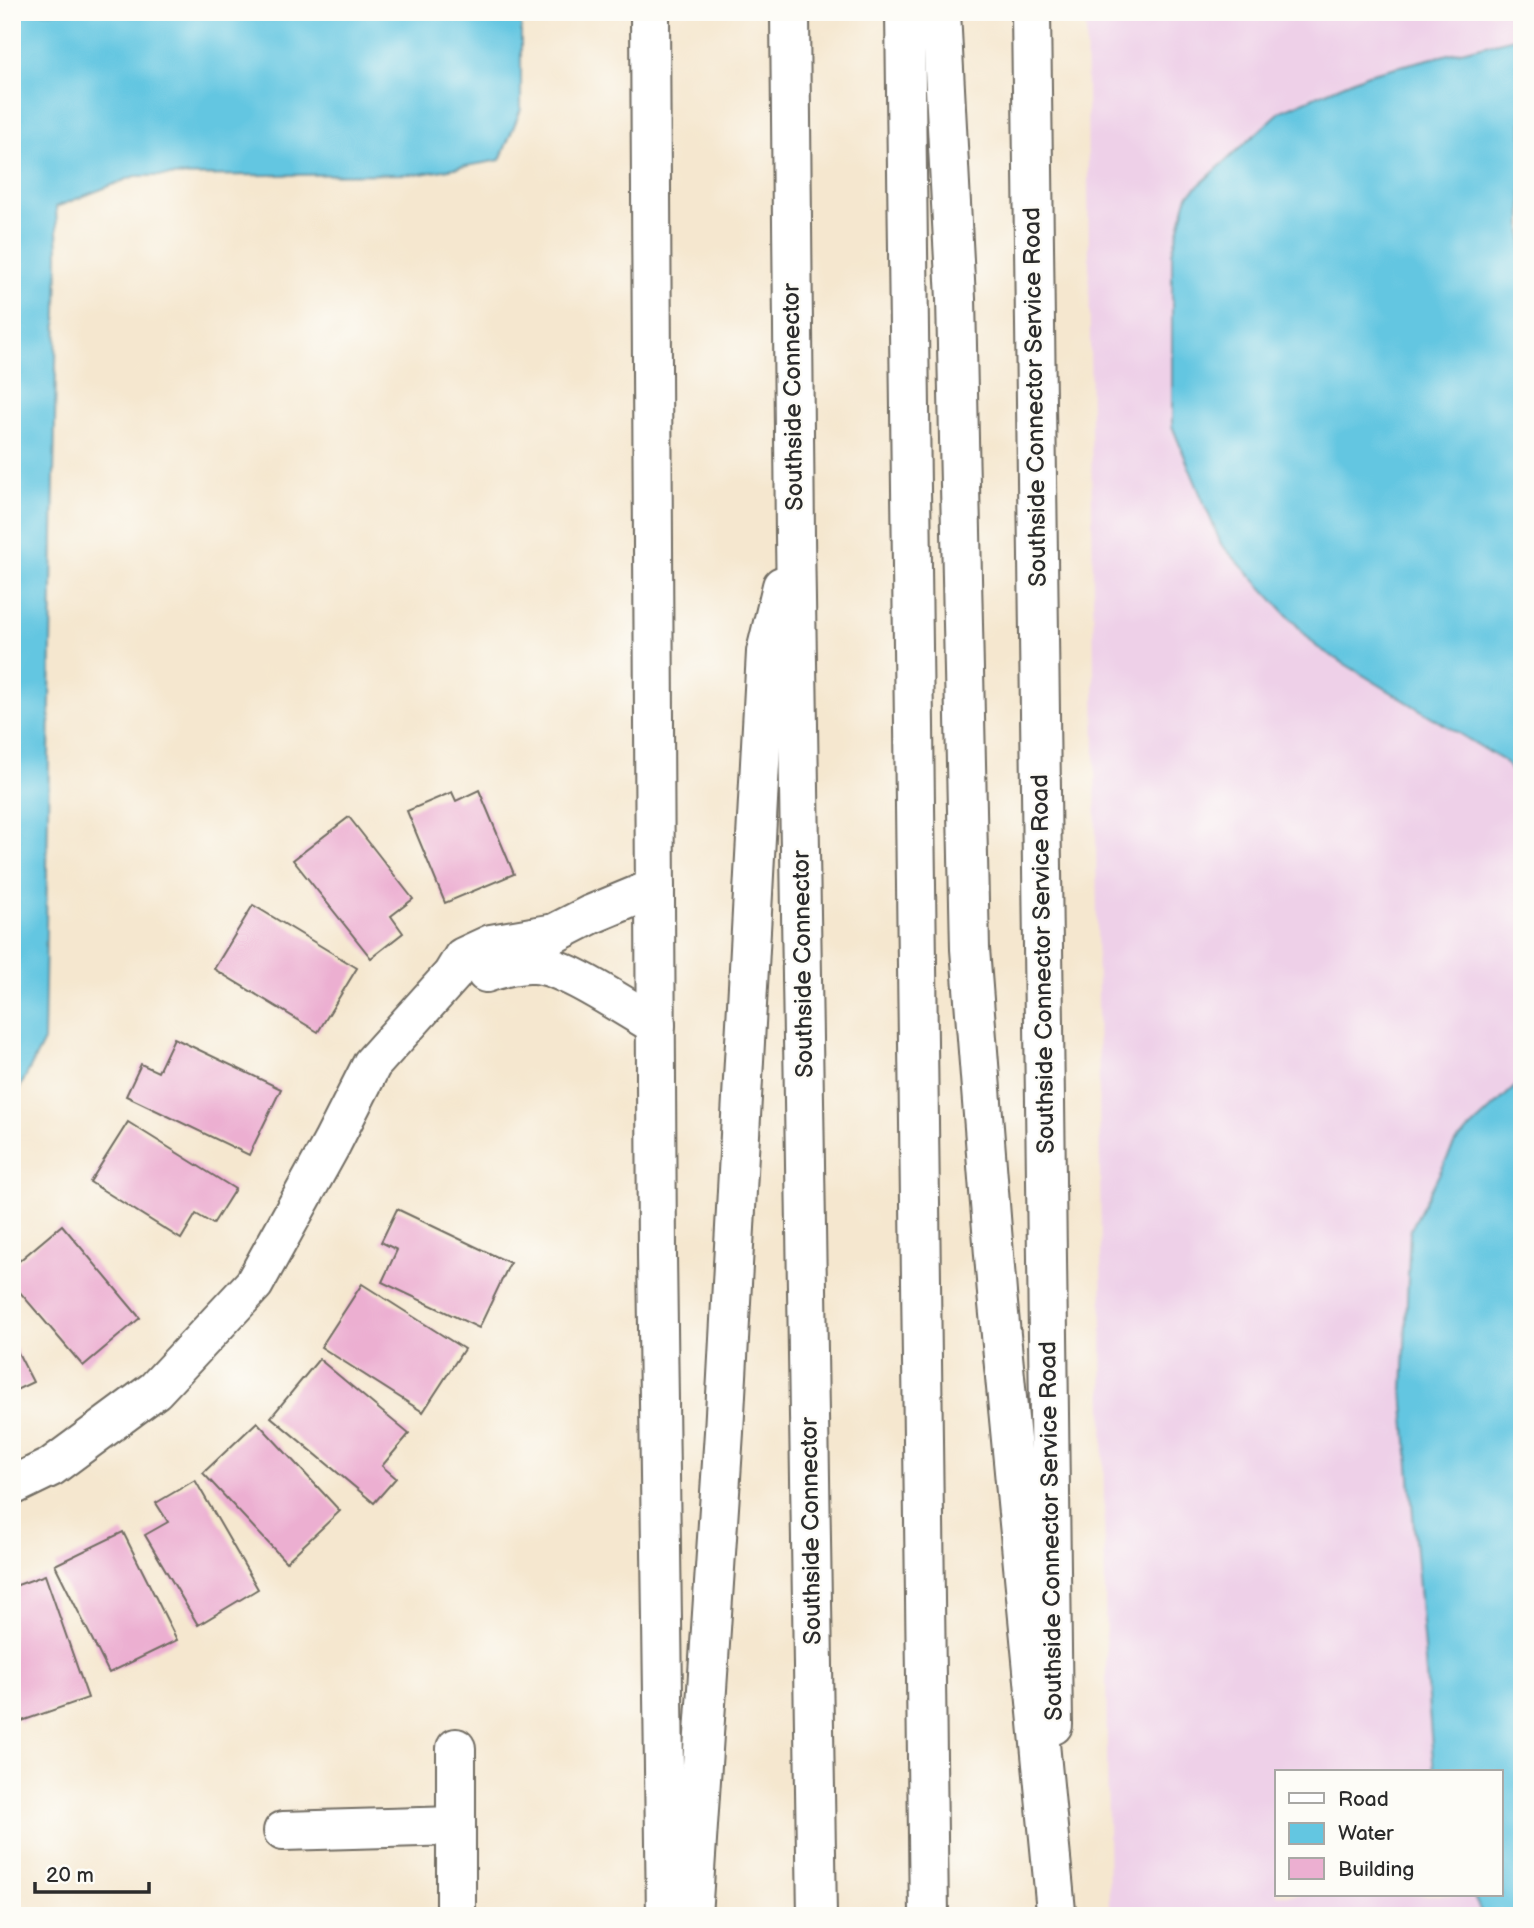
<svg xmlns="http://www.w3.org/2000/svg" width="1534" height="1928" font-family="'Balsamiq Sans',sans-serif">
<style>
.built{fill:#eed0e8;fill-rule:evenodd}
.water{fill:#63c6e1;stroke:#477886;stroke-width:2}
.building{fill:#ecafd1}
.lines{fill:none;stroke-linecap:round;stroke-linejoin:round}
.minor-casing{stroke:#726d64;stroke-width:42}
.highway-casing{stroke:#726d64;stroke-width:42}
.minor{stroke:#fff;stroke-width:38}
.highway{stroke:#fff;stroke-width:38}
.labels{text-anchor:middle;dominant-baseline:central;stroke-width:5;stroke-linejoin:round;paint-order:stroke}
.street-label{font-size:24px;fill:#2b2b2b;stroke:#fdfcf7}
</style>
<rect width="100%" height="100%" fill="#fdfcf7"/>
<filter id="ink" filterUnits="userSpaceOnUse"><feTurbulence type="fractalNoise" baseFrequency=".0143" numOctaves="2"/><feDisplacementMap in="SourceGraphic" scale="14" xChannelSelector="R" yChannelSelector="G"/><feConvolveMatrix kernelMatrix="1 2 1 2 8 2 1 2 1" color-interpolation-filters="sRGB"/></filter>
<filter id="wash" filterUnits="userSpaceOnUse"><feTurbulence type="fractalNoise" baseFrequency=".00686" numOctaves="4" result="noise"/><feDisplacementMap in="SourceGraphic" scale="28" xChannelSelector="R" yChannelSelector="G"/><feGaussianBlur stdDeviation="1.57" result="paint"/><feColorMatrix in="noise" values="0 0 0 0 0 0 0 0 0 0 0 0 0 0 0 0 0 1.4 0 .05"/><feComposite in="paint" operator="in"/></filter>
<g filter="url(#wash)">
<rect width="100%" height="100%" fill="#f5e7cf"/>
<!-- built -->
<path class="built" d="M 1086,12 L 1522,12 L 1522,1916 L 1109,1916 ZM 1277,1772 L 1501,1772 L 1501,1895 L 1277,1895 Z"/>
<!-- water -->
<g class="water">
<path d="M 12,12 L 521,12 L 521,109 L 500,160 L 421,174 L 135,176 L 56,207 L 58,253 L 44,1041 L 12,1103 Z"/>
<path d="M 1522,36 L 1522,783 L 1504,761 L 1317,647 L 1221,544 L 1172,426 L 1172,253 L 1188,195 L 1281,111 L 1368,74 Z"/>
<path d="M 1522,1080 L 1522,1916 L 1483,1916 L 1473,1895 L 1501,1895 L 1501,1772 L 1434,1772 L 1403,1392 L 1410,1231 L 1455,1143 Z"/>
</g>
<g id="blocks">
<!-- building -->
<g class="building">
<path d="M 479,790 L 514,874 L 445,903 L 407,811 L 452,792 L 456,801 Z"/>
<path d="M 349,817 L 413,899 L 391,916 L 403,933 L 371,958 L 293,860 Z"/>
<path d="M 253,905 L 357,968 L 318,1032 L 214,969 Z"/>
<path d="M 174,1038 L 281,1089 L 249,1155 L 126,1096 L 141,1064 L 158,1072 Z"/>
<path d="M 128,1122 L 235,1189 L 213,1224 L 196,1214 L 181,1239 L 90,1182 Z"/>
<path d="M 397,1209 L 510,1263 L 479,1328 L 382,1282 L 397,1250 L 381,1242 Z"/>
<path d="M 62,1225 L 140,1318 L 83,1366 L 12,1283 L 12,1267 Z"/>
<path d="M 362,1284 L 464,1349 L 423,1412 L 321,1347 Z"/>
<path d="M 12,1341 L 33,1382 L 12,1392 Z"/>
<path d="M 319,1359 L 409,1434 L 382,1466 L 396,1478 L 374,1503 L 271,1417 Z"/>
<path d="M 257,1422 L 340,1511 L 286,1562 L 203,1473 Z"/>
<path d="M 195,1480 L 258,1589 L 198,1625 L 145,1535 L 168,1522 L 156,1503 Z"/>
<path d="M 123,1532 L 177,1640 L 109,1673 L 55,1565 Z"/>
<path d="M 45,1575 L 88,1698 L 19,1722 L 12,1703 L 12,1587 Z"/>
</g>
</g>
</g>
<g filter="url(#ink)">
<use href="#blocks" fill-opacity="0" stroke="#726d64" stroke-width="2"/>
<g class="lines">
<!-- minor casing -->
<g class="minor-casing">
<g id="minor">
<path d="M 650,12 L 657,1255 L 666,1916"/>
<path d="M 1031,12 L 1053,1725"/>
<path d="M 486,973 C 502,968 517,963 534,964 C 564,965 627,1009 656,1025"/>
<path d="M 12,1486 L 51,1467 L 155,1390 L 254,1284 L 332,1143 L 372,1064 L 452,975 L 463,957 L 491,944 L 555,933 L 590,915 L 655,888"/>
<path d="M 456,1748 L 456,1916"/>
<path d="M 283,1831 L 456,1826"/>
</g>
</g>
<!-- highway casing -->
<g class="highway-casing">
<g id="highway">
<path d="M 790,12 L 795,537 L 817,1916"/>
<path d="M 905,12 L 929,1916"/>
<path d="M 941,12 L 956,299 L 970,949 L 997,1293 L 1056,1911"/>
<path d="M 692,1916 L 724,1432 L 766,652 L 782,586"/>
</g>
</g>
<!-- minor -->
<use href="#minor" class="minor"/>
<!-- highway -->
<use href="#highway" class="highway"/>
</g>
</g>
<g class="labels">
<!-- street labels -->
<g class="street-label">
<text transform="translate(793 397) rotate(-91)">Southside Connector</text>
<text transform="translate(1035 397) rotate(-91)">Southside Connector Service Road</text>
<text transform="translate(803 964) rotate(-91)">Southside Connector</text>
<text transform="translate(1043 964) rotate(-91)">Southside Connector Service Road</text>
<text transform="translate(811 1531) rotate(-91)">Southside Connector</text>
<text transform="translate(1051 1531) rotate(-91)">Southside Connector Service Road</text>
</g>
</g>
<!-- margin -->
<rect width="1534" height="1928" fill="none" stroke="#fdfcf7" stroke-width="42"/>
<!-- legend -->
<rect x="1275" y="1770" width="228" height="126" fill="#fdfcf7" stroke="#a9a8a5" stroke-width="2"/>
<rect x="1289" y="1793" width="35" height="10" fill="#ffffff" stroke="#a9a8a5" stroke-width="2"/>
<text x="1338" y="1806" font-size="21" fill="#2b2b2b">Road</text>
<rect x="1289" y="1823" width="35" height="21" fill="#63c6e1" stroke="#a9a8a5" stroke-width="2"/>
<text x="1338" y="1840" font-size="21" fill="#2b2b2b">Water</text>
<rect x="1289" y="1858" width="35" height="21" fill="#ecafd1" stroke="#a9a8a5" stroke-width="2"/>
<text x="1338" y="1876" font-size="21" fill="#2b2b2b">Building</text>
<!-- scale -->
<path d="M35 1882v10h114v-10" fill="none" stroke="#2b2b2b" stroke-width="3.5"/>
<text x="46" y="1882" font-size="21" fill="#2b2b2b" stroke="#fdfcf7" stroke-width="5" paint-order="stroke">20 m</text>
</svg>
